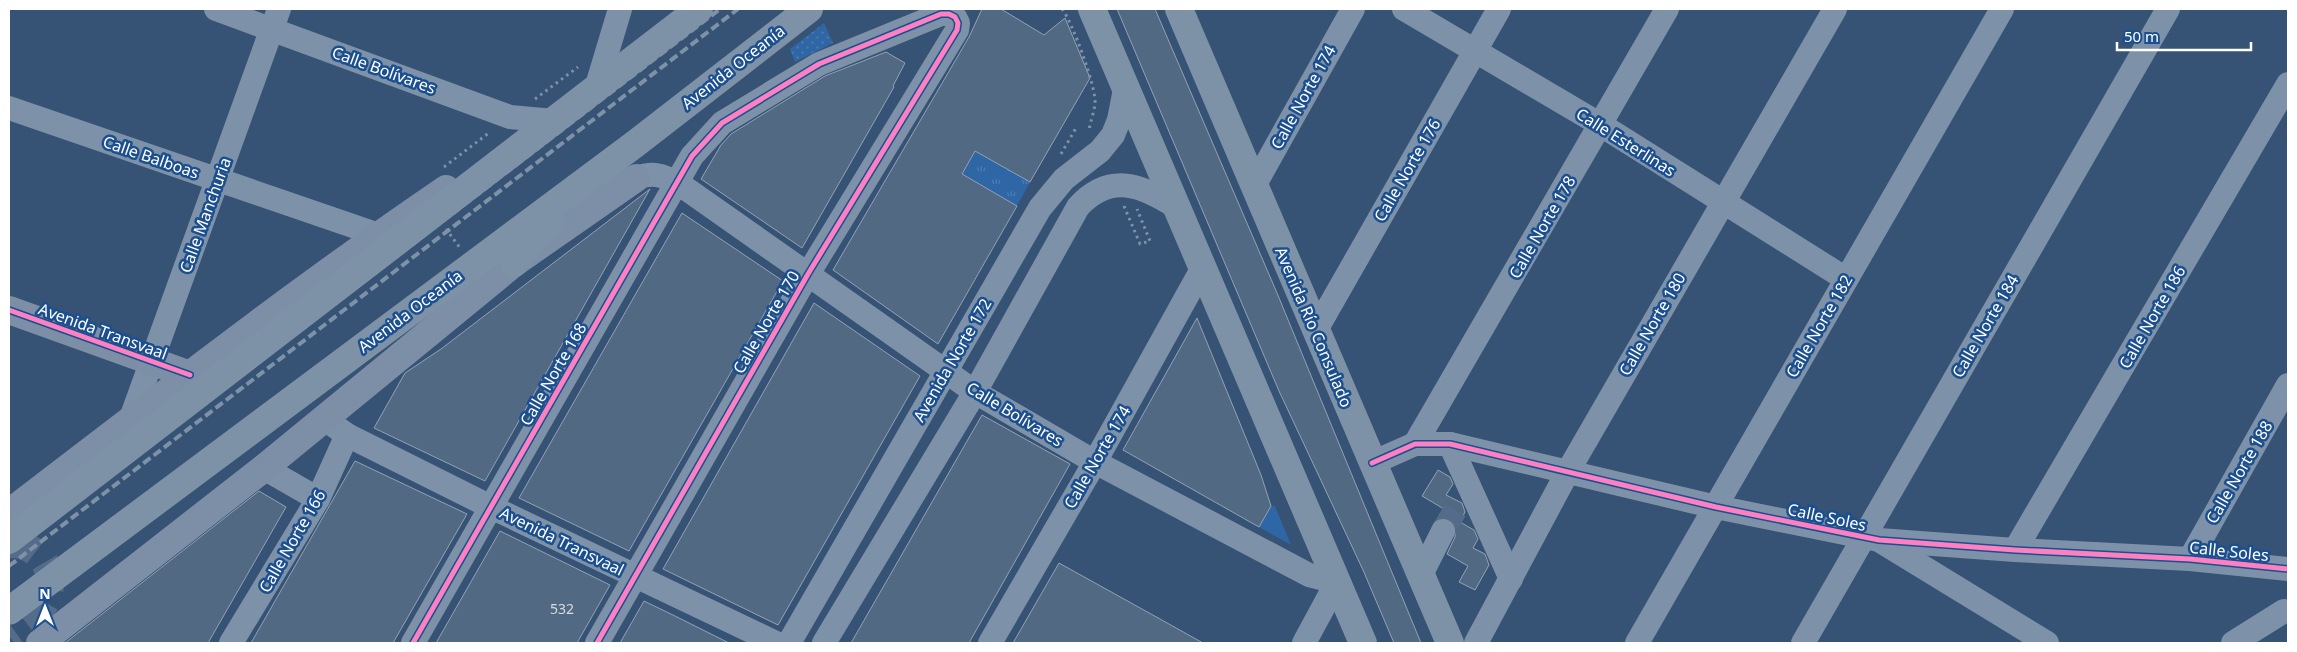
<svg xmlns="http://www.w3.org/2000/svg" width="2297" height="652" font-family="'Noto Sans',sans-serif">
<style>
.grass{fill:url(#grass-tufts)}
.park{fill:url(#park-dots)}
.garden{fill:#2f66a5}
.building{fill:#526984;stroke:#92a2b6}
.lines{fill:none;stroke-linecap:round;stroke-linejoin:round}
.minor-tunnel{stroke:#546c89;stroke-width:24;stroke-dasharray:24 12;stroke-linecap:butt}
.highway-tunnel{stroke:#546c89;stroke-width:28;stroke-dasharray:28 14;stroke-linecap:butt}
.path{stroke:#7d92a8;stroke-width:3;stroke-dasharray:2.5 4;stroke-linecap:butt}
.minor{stroke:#7d92a8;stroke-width:24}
.major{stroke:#7d8ea7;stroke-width:28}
.highway{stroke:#7e92a7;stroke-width:28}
.rail{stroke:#7e92a7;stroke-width:4;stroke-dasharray:9 4;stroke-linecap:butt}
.cycleway-casing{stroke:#1b4f8f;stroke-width:8}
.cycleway{stroke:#ff80c0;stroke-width:5}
.labels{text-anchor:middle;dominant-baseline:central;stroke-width:5;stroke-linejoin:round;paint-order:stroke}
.number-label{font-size:14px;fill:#d4dae0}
.street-label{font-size:16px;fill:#fff;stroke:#1b4f8f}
</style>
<defs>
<pattern id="grass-tufts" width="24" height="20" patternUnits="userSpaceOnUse" patternTransform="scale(1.25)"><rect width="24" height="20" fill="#2f66a5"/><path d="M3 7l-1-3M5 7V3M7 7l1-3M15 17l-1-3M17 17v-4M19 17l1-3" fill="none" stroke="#4e7db2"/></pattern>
<pattern id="park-dots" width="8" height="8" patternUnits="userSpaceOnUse" patternTransform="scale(1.25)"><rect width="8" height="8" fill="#2f66a5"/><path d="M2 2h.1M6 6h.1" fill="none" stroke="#4e7db2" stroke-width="1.8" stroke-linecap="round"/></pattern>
</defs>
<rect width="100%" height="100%" fill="#365274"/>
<!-- grass -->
<path class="grass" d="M 975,151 L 1030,182 L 1017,206 L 962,174 Z"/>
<!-- park -->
<path class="park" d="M 824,23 L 833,43 L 795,62 L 790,49 Z"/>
<!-- garden -->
<path class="garden" d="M 1271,506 L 1275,506 L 1291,545 L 1259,527 Z"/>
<!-- building -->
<g class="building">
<path d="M 982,9 L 1001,9 L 1044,35 L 1065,18 L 1090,78 L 1030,182 L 975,151 L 962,174 L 1017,206 L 938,344 L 833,270 L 969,37 Z"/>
<path d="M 1117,9 L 1155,9 L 1277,293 L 1421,643 L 1394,643 L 1363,570 L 1279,391 Z"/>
<path d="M 886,52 L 905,63 L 893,86 L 894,87 L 802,248 L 701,179 L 721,145 L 731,134 L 825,76 Z"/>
<path d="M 650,189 L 485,481 L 374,428 L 405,373 L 441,349 Z"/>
<path d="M 682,213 L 783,281 L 629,551 L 519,498 Z"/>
<path d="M 814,303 L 920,376 L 778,625 L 663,569 Z"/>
<path d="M 1197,318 L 1261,475 L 1271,506 L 1259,527 L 1123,450 Z"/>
<path d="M 982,415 L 1070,464 L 969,643 L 851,643 Z"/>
<path d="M 355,461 L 467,514 L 393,643 L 251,643 Z"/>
<path d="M 1438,470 L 1450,477 L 1453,484 L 1446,495 L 1462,503 L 1465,512 L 1460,522 L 1474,530 L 1478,539 L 1473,548 L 1485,554 L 1489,565 L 1475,590 L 1459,582 L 1468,566 L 1447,554 L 1455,537 L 1455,524 L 1449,519 L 1438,518 L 1444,509 L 1422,496 Z"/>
<path d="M 259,491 L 286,507 L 208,643 L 65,643 Z"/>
<path d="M 500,531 L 610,585 L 577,643 L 436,643 Z"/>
<path d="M 1059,563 L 1160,619 L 1203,643 L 1013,643 Z"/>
<path d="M 644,601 L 673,615 L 729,643 L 620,643 Z"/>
</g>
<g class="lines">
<!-- minor-tunnel -->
<path class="minor-tunnel" d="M 1443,531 L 1460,502"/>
<!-- highway-tunnel -->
<path class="highway-tunnel" d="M 9,544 C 45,543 62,581 41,609 C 33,620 20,628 9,636"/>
<!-- path -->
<g class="path">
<path d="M 1062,9 C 1072,21 1097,89 1095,104 C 1094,113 1090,122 1089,131"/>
<path d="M 535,99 L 578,67"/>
<path d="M 1061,154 L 1076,128"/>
<path d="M 444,167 L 490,132"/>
<path d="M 1124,206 L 1140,244 L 1150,241 L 1137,209"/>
<path d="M 446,229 L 460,248"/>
</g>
<!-- minor -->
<g class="minor">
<path d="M 216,9 L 510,117 L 554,121"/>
<path d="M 1404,9 L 1601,125 L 1846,279"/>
<path d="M 596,89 L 620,9"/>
<path d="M 9,108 L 379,235"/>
<path d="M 636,178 C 653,172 662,175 678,183 L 975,392 L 1095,462 L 1309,575 L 1337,582 L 1304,643"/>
<path d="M 1254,186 L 1353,9"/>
<path d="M 1316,330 L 1499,9"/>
<path d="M 325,419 L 347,435 L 491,507 L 776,643"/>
<path d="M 130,421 L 279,9"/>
<path d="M 1415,444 L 1667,9"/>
<path d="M 1450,444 L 1511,579"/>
<path d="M 1372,463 L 1415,444 L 1450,444 L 1716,507 L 1879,540 L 2015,550 L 2190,559 L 2288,569"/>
<path d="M 264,468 L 318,499"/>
<path d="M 1882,542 L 2047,643"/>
<path d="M 2015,550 L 2288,84"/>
<path d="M 2190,559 L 2288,385"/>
<path d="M 1421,575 L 1443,531"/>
<path d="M 231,643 L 318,499 L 347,435"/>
<path d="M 413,643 L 692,156 L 722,123 L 819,64 L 941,14 L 949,14 L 955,17 L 958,23 L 957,30 L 808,274 L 597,643"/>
<path d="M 789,643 L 1040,208 L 1064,179 L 1100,151 L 1113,135 L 1119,120 L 1125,89"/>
<path d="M 824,643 L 975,392 L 1078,207 C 1110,172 1142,185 1176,207"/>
<path d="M 990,643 L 1095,462 L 1202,269"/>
<path d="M 1476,643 L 1567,473 L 1835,9"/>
<path d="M 1637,643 L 2002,9"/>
<path d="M 1803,643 L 2168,9"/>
<path d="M 2233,643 L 2284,611"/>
</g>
<!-- major -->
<g class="major">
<path d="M 9,310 L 190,375"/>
<path d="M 9,513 C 153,403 296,291 446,189"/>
<path d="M 40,643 L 264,468 L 514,263 L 636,178"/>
</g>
<!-- highway -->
<g class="highway">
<path d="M 1092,9 L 1363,643"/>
<path d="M 1179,9 L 1450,643"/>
<path d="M 514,263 L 551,220"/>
<path d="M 9,540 L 699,9"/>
<path d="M 9,611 L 635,144 L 809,9"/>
</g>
<!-- rail -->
<g class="rail">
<path d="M 9,553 L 720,9"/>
<path d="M 9,566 L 738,9"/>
</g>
<!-- cycleway casing -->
<g class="cycleway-casing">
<g id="cycleway">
<path d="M 9,310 L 190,375"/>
<path d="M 1372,463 L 1415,444 L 1450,444 L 1716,507 L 1879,540 L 2015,550 L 2190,559 L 2288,569"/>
<path d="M 413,643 L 692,156 L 722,123 L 819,64 L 941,14 L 949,14 L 955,17 L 958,23 L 957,30 L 808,274 L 597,643"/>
</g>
</g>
<!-- cycleway -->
<use href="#cycleway" class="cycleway"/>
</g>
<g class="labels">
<!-- number labels -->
<g class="number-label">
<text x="562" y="608">532</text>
</g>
<!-- street labels -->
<g class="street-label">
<text transform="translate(733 67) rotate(-38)">Avenida Oceanía</text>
<text transform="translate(384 70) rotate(20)">Calle Bolívares</text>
<text transform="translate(1303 97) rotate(-61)">Calle Norte 174</text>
<text transform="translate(1626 142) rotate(32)">Calle Esterlinas</text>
<text transform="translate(151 157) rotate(19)">Calle Balboas</text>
<text transform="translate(1407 170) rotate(-60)">Calle Norte 176</text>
<text transform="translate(205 215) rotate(-70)">Calle Manchuria</text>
<text transform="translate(1542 227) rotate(-60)">Calle Norte 178</text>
<text transform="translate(410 311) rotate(-37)">Avenida Oceanía</text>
<text transform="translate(2152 317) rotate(-60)">Calle Norte 186</text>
<text transform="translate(766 322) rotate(-60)">Calle Norte 170</text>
<text transform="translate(1652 324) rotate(-60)">Calle Norte 180</text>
<text transform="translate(1819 326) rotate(-60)">Calle Norte 182</text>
<text transform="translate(1985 326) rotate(-60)">Calle Norte 184</text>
<text transform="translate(1314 327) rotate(67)">Avenida Río Consulado</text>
<text transform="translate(103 331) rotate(20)">Avenida Transvaal</text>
<text transform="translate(952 360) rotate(-60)">Avenida Norte 172</text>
<text transform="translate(553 374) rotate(-60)">Calle Norte 168</text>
<text transform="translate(1015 414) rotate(31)">Calle Bolívares</text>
<text transform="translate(1097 457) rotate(-60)">Calle Norte 174</text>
<text transform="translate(2239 472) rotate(-60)">Calle Norte 188</text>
<text transform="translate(1827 517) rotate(12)">Calle Soles</text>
<text transform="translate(292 541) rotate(-60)">Calle Norte 166</text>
<text transform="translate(562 541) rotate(26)">Avenida Transvaal</text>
<text transform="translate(2229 551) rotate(6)">Calle Soles</text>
</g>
</g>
<!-- border -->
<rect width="2297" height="652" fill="none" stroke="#ffffff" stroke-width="20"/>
<!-- north arrow -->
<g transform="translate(45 607)" stroke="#1b4f8f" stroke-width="4" paint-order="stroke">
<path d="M0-4L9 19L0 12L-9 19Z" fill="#ffffff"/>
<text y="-8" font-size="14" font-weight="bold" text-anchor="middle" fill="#ffffff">N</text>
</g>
<!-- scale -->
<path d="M2117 42v8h134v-8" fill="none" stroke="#ffffff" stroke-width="2.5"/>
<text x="2124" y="42" font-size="15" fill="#ffffff" stroke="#1b4f8f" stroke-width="4" paint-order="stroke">50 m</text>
</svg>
